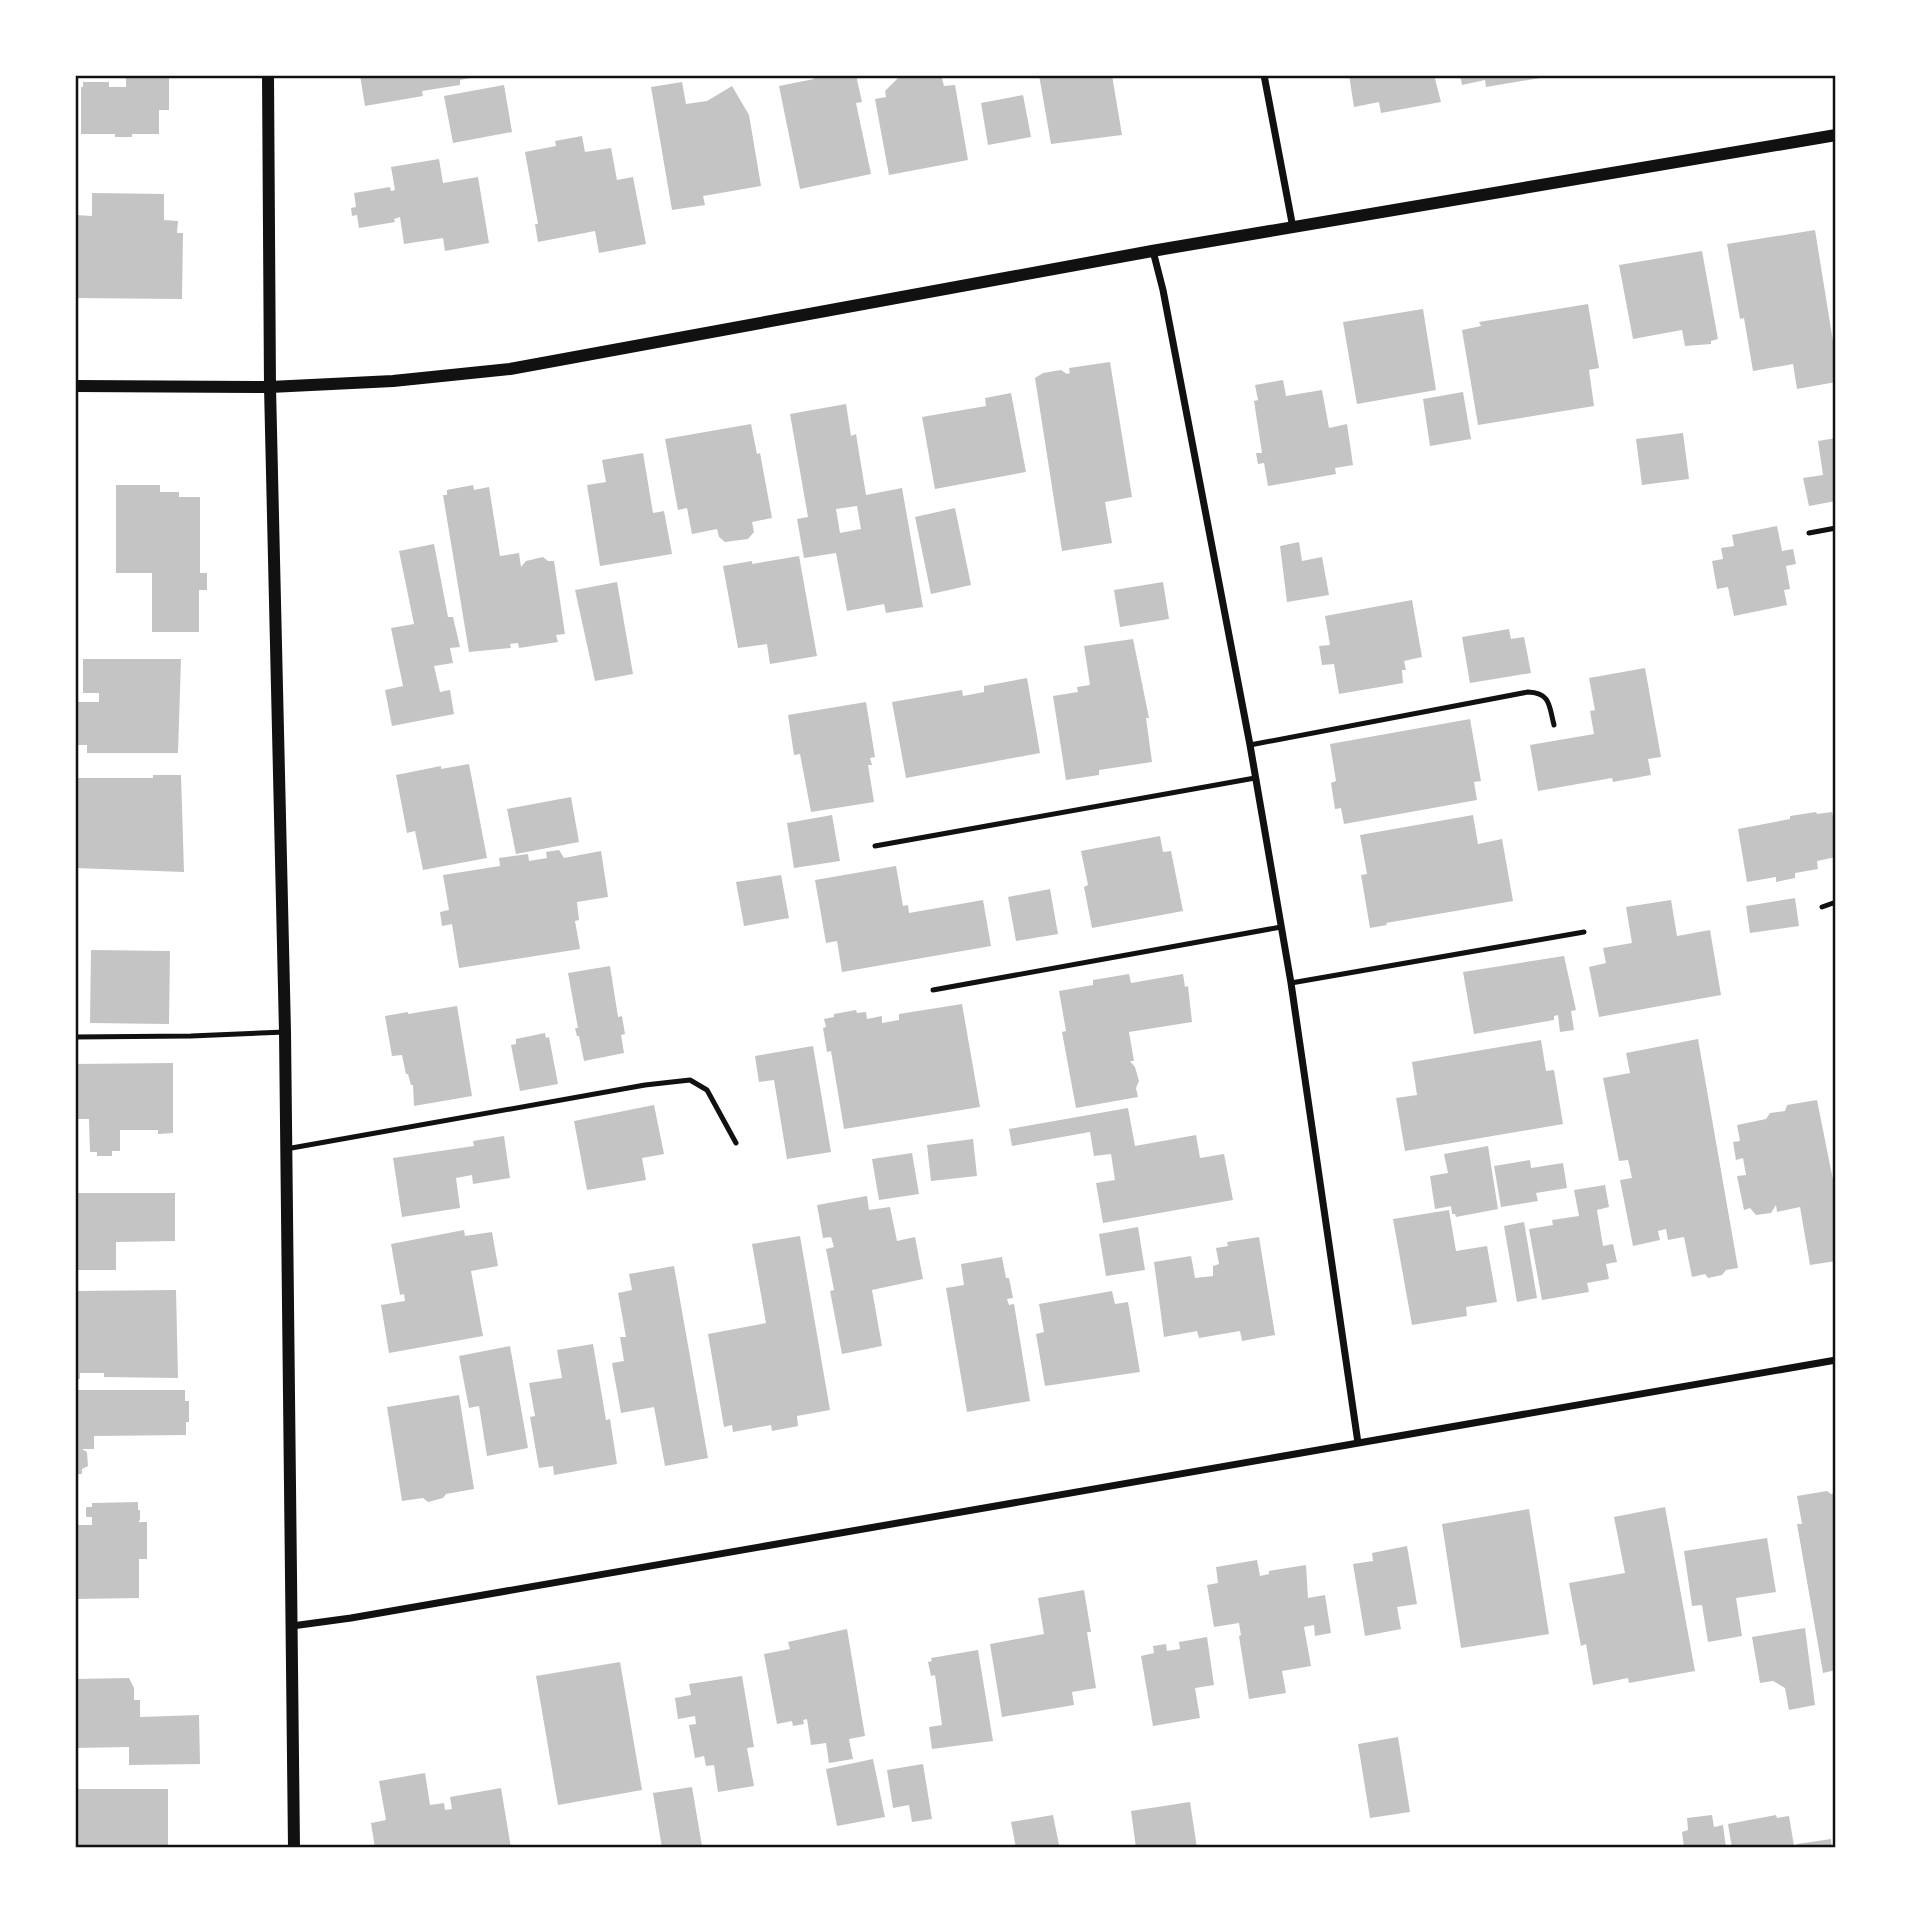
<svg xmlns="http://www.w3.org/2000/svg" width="1911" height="1923" font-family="'Nunito Sans',sans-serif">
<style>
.building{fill:#c4c4c4;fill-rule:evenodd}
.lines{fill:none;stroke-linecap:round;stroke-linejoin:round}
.service{stroke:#111;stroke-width:5}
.minor{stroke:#111;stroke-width:7}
.tertiary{stroke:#111;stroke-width:12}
.neatline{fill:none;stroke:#111;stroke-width:2.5}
</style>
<rect width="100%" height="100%" fill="#fff"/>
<!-- building -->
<path class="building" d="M126 75 169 77V110H159V134H132V137H115V134H81V87H83V82H109V87H126Z
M360 75H470V78L460 80V85L422 91 423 96 365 106Z
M813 75H856L862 102 856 103 871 174 800 189 779 86 814 79Z
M898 75H950L942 78 944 86 955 85 968 160 889 175 875 99 886 97 885 91 899 77Z
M1039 75H1112L1122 135 1051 144Z
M1349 75H1434L1441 102 1381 113 1379 102 1354 107Z
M1460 75H1546V77L1486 87 1485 80 1462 85Z
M682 82 686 104 707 101 732 86 749 115 761 186 703 196 705 205 672 210 651 87Z
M504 85 512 132 453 143 444 96Z
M1023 95 1031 137 988 145 981 103Z
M582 136 585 152 611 148 617 180 633 177 646 244 599 253 595 231 538 242 535 224H538L525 152 556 146 555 141Z
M439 159 443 183 478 177 489 243 445 251 443 238 404 244 400 217 394 219 395 222 359 228 357 215 352 216 351 208 356 207 354 193 390 187 391 191 395 190 391 167Z
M92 193 164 194V220L178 221 177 233H183L182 299 75 298V215L92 216Z
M1815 230 1836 360V382L1797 389 1793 364 1753 371 1744 318 1740 319 1727 244Z
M1702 251 1718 339 1711 341V344L1685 346 1682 330 1633 339 1619 265Z
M1588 304 1599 368 1589 370 1594 406 1478 425 1462 330 1481 326 1479 322Z
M1423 309 1436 390 1357 404 1343 322Z
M1110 362 1132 497 1105 502 1112 543 1062 551 1035 378 1043 373 1061 370 1067 374 1070 373 1069 368Z
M1283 380 1286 396 1322 390 1329 428 1347 424 1353 465 1335 468 1336 474 1268 486 1264 463 1258 464 1256 453H1262L1254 401 1258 400 1255 385Z
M1463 392 1471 439 1430 446 1423 399Z
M1011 393 1026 472 935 489 922 417 986 406 985 398Z
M846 404 851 436 856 434 866 495 902 488 923 607 886 613 884 604 847 611 836 553 804 558 797 519 808 517 790 414ZM857 506 861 529 840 533 836 509Z
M751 424 757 454 760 453 772 518 752 522 754 532 748 539 725 542 719 537 717 529 692 534 687 508 678 510 665 439Z
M1683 433 1689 479 1642 485 1636 439Z
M1836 438V501L1809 506 1803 478 1823 475 1818 441Z
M643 453 653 513 664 511 672 554 600 566 587 485 606 482 602 460Z
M116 485H160V492H179V497H200V573H207V590H199V632H152V573H116Z
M473 485 474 490 489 487 500 556 519 553 521 567 526 561 543 557 548 561H554L565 634 556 635 558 642 519 648 518 643 510 644 511 648 469 652 443 495H447V490Z
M955 508 971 585 931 594 915 517Z
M1777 526 1782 551 1793 549 1796 564 1786 566 1790 589 1784 590 1787 605 1734 616 1728 587 1717 589 1712 561 1723 559 1721 548 1734 546 1732 535Z
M1299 542 1302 561 1322 557 1329 595 1287 602 1280 546Z
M434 544 448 617H453L460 647 450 648 453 663 434 666 440 692 450 690 454 714 392 726 385 690 403 686 391 628 414 624 399 551Z
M799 556 817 656 770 664 767 644 738 648 723 566 752 561V564Z
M617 582 633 674 595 681 575 590Z
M1163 582 1169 619 1120 627 1114 590Z
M1412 600 1422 657 1404 661 1406 670H1402L1403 683 1339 694 1334 664 1322 665 1319 646 1330 645 1325 616Z
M1509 629 1511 639 1524 637 1531 673 1470 683 1462 637Z
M1133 639 1149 718H1146L1152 762 1099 770V775L1066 780 1053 696 1078 692 1077 687 1090 685 1084 646Z
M83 659H181L178 753H87V745H75V702H99V693H83Z
M1645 668 1661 757 1648 759 1651 775 1613 782 1612 778 1538 791 1530 745 1594 734 1590 711 1595 710 1589 678Z
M1027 678 1040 753 906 778 892 702 962 690 963 696 984 692V686Z
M866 702 875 757 870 758 872 765H868L874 802 811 812 800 754 794 755 788 715Z
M1470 719 1481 781 1474 782 1477 800 1344 824 1341 808 1335 809 1331 783 1336 781 1330 744Z
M469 764 487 858 423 870 415 831 407 833 396 775 441 766V769Z
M153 775H181L184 872 75 868V778H153Z
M571 797 579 842 516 854 507 809Z
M1816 812 1817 814 1832 812 1836 830V857L1817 861 1818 869 1795 873V878L1776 882V877L1747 882 1738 829 1790 819V816Z
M832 815 840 861 794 868 787 823Z
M1473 815 1478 844 1502 839 1513 901 1386 923 1387 925 1370 928 1361 875 1367 874 1360 835Z
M1160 836 1163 852 1171 851 1183 911 1092 928 1084 887 1088 885 1081 851Z
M559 850 564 858 601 851 608 897 577 902 579 920 575 921 580 949 459 968 452 924 442 926 440 912 449 910 443 875 500 866 499 858 528 854 529 861 547 858 546 852Z
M896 866 903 906 908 905 909 913 983 900 991 946 842 972 837 941 826 943 815 880Z
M781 875 789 918 744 926 736 882Z
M1050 889 1058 934 1016 941 1008 897Z
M1795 898 1799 926 1750 933 1746 906Z
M1671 900 1677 936 1710 930 1721 995 1599 1017 1589 967 1606 963 1603 948 1632 943 1626 907Z
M91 950 170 951 169 1024 90 1023Z
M1564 956 1576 1010 1571 1011 1574 1030 1560 1032 1558 1015 1554 1016V1020L1474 1034 1463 972Z
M610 966 618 1017 622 1016 625 1034 621 1035 624 1053 584 1061 579 1036H577L575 1028H578L568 973Z
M1129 974 1131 983 1183 974 1185 987 1188 986 1192 1022 1129 1032 1134 1061H1130L1135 1067 1139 1081 1136 1088 1138 1097 1076 1108 1062 1032 1066 1031 1059 991 1093 985V980Z
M962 1004 980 1107 844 1129 831 1051 827 1052 823 1028 826 1027 824 1019 834 1017V1014L856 1010 857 1013 866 1012 867 1019 882 1016V1023L899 1020V1014Z
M457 1006 472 1096 414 1106 413 1085H411L408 1074H406L402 1055 392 1056 385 1016 408 1012V1014Z
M545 1033 546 1038 549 1037 558 1084 520 1091 511 1045 516 1044V1039Z
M1698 1039 1738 1268 1726 1270 1722 1275 1708 1278 1705 1274 1692 1277 1684 1237 1668 1240 1666 1229 1658 1231 1660 1240 1633 1246 1620 1180 1632 1178 1628 1160 1619 1161 1603 1078 1630 1073 1626 1053Z
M1541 1040 1546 1071 1554 1070 1563 1124 1405 1151 1396 1098 1417 1095 1412 1062Z
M813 1046 831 1152 787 1159 774 1080 759 1082 755 1056Z
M173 1063V1133L158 1134V1130H120V1151H112V1156H97V1152H90L89 1119H75V1064Z
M1817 1100 1836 1195V1261L1810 1265 1800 1207 1777 1212 1776 1205 1771 1213 1756 1215 1750 1208 1744 1210 1737 1176 1746 1175 1743 1158 1736 1160 1733 1142 1740 1141 1737 1125 1766 1119 1770 1113 1785 1111 1787 1105Z
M654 1105 664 1154 642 1158 646 1180 587 1190 574 1121Z
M1128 1108 1135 1146 1196 1135 1200 1158 1224 1154 1233 1200 1103 1223 1096 1183 1115 1180 1111 1154 1094 1156 1090 1132 1012 1146 1009 1129Z
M504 1136 510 1178 473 1184 472 1175 456 1178 460 1208 402 1217 393 1158 474 1146 473 1141Z
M973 1139 977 1176 931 1181 927 1145Z
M1488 1146 1498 1209 1456 1217 1455 1214H1452L1451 1206 1435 1209 1430 1176 1448 1173 1444 1154Z
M912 1153 919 1194 879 1200 872 1159Z
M1530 1160 1531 1168 1563 1163 1567 1188 1536 1193 1538 1201 1501 1207 1494 1166Z
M1605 1185 1609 1207 1597 1210 1603 1246 1613 1244 1617 1262 1606 1264 1609 1279 1587 1283 1589 1292 1542 1300 1529 1229 1553 1225 1552 1220 1579 1216 1574 1190Z
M75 1193H175V1241L116 1242V1270H75Z
M867 1196 869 1210 890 1207 897 1241 915 1237 923 1279 872 1290 882 1346 842 1354 830 1291 834 1290 826 1249 834 1247 831 1237 823 1238 817 1205Z
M1449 1210 1456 1251 1487 1246 1497 1302 1466 1307 1467 1316 1412 1325 1393 1219Z
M1524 1222 1537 1298 1517 1302 1504 1226Z
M1138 1227 1145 1270 1106 1276 1099 1234Z
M464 1230 465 1236 492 1232 498 1266 471 1271 483 1336 389 1353 381 1305 405 1301 404 1294 400 1295 391 1244Z
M800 1236 830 1410 797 1416 798 1426 772 1431 771 1425 733 1432 732 1425 724 1427 708 1334 766 1323 752 1244Z
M1259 1237 1275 1335 1242 1341 1240 1331 1199 1338 1197 1331 1164 1337 1154 1262 1191 1256 1195 1278 1213 1276V1266L1219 1264 1216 1248 1228 1246 1227 1242Z
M1002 1257 1006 1278H1009L1013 1298 1007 1299 1009 1305 1014 1304 1030 1401 967 1412 946 1288 964 1285 961 1264Z
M674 1266 708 1458 665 1466 654 1407 621 1413 612 1363 624 1361 620 1337H626L618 1293 632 1290 629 1274Z
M176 1290 178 1378 104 1377V1373H80V1379H75V1291Z
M1112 1291 1115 1304 1128 1302 1140 1372 1045 1386 1036 1334 1044 1332 1039 1304Z
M593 1344 606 1420 610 1419 617 1464 554 1475 553 1466 539 1468 530 1417 535 1416 529 1383 562 1378 557 1350Z
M510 1346 528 1448 487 1456 479 1406 469 1408 459 1356Z
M75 1390H185V1401H189V1422H186V1435L94 1436V1449H82L87 1452 88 1466 82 1469V1474H75Z
M459 1395 474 1489 446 1494 443 1498 428 1502 423 1498 402 1501 387 1407Z
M1827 1491 1831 1494 1836 1493V1670L1823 1673 1797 1524H1802L1797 1496Z
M138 1502V1510H140V1520L138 1522H147V1559H139V1598L75 1599V1525H92V1517H86V1507H92V1503Z
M1665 1507 1695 1671 1629 1683 1628 1678 1593 1685 1586 1644 1581 1646 1569 1583 1625 1573 1614 1517Z
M1529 1509 1549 1634 1461 1648 1442 1524Z
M1767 1538 1776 1592 1736 1598 1742 1636 1708 1642 1702 1605 1692 1606 1684 1551Z
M1407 1546 1417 1604 1397 1607 1401 1629 1365 1636 1353 1564 1373 1561 1372 1553Z
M1257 1560 1260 1576 1269 1574V1571L1306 1565 1308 1598 1325 1595 1331 1633 1315 1636 1314 1625 1304 1627 1311 1666 1282 1671 1286 1693 1249 1699 1239 1636 1241 1635 1239 1623 1214 1627 1207 1585 1218 1583 1216 1567Z
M1084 1590 1091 1632H1087L1096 1688 1072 1692 1074 1705 1002 1717 990 1644 1044 1634 1038 1598Z
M1805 1628 1815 1705 1789 1710 1785 1688 1773 1681 1760 1683 1752 1637Z
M847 1629 865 1736 849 1739 853 1759 829 1763 826 1743 811 1745 807 1719 803 1720 804 1724 793 1726 792 1721 777 1724 764 1654 790 1649 788 1642Z
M1207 1637 1214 1685 1195 1688 1200 1718 1153 1726 1141 1656 1154 1653 1153 1646 1166 1644 1167 1651 1180 1649 1179 1642Z
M978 1650 993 1741 932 1749 929 1727 942 1725 935 1675 931 1676 928 1662 932 1661 931 1658Z
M620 1662 642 1790 558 1805 536 1676Z
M742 1676 754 1747 747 1748 754 1786 718 1792 714 1765 706 1766 704 1756 695 1758 689 1725 696 1724 695 1716 678 1719 675 1698 691 1695 689 1684Z
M129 1678 134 1688V1700H140V1717L199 1715 200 1764 129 1765V1747L75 1748V1679Z
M1398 1737 1410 1812 1370 1818 1358 1744Z
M873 1759 885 1817 837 1826 826 1769Z
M923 1764 932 1819 912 1822 909 1805 893 1808 887 1770Z
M425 1773 430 1805 444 1803 445 1810 452 1809 450 1797 501 1788 511 1848H375L371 1823 386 1820 379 1781Z
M692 1787 702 1846 662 1848 653 1793Z
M75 1789H168V1845H164V1848H136V1845H75Z
M1190 1802 1197 1848H1136L1131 1811Z
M1053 1815 1059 1845 1045 1848H1016L1011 1822Z
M1712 1815 1714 1827 1723 1825 1726 1848H1684L1682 1832 1688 1830 1687 1818Z
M1776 1815 1777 1818 1789 1816 1794 1846 1732 1848 1728 1824Z
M1831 1839 1832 1848H1795L1797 1844Z"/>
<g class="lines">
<!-- service -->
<path class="service" d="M1809 533 1836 528
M1250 745 1528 692C1551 693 1549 706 1554 725
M875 846 1255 778
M1822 907 1836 902
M1291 983 1584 932
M933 990 1281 927
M75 1037 191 1036 285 1032
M286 1149 645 1085 690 1080 707 1090 736 1143"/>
<!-- minor -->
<path class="minor" d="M1264 75 1293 228
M1153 251 1163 290 1250 745 1291 983 1358 1443
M292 1626 351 1618 1836 1360"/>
<!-- tertiary -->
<path class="tertiary" d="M268 75 270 387 285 1032 294 1848
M75 386 270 387 393 381 510 369 1152 251 1836 135"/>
</g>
<!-- border -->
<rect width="1911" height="1923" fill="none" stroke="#ffffff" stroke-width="154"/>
<rect x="77" y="77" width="1757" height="1769" class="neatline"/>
</svg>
